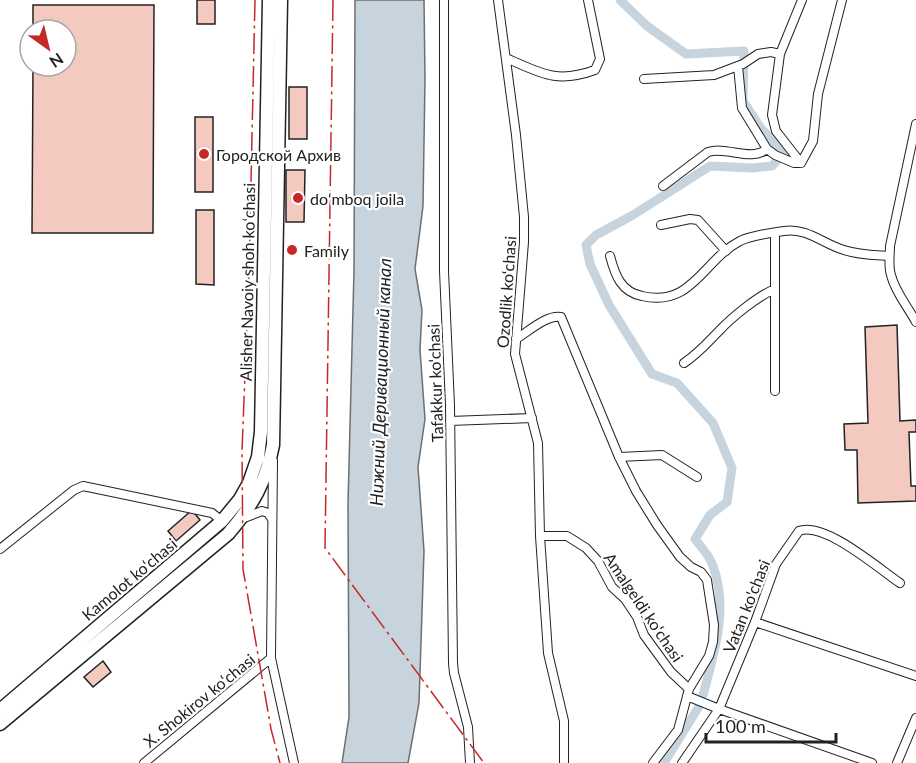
<svg xmlns="http://www.w3.org/2000/svg" width="916" height="763" font-family="Lato,sans-serif">
<style>
.water{fill:#c7d3dd;stroke:#6f6f6f;stroke-width:1.5}
.lines{fill:none;stroke-linecap:round;stroke-linejoin:round}
.canal{stroke:#c7d3dd;stroke-width:9}
.building{fill:#f3c9c0;stroke:#222;stroke-width:1.5}
.minor-casing{stroke:#222;stroke-width:10}
.primary-casing{stroke:#222;stroke-width:15}
.minor{stroke:#fff;stroke-width:8}
.primary{stroke:#fff;stroke-width:12}
.power{stroke:#c62828;stroke-width:1.5;stroke-dasharray:21 4.5 3 4.5;stroke-linecap:butt}
.poi-dot{fill:#c62828;stroke:#fff;stroke-width:2}
.labels{text-anchor:middle;dominant-baseline:central;stroke-width:4.5;stroke-linejoin:round;paint-order:stroke}
.poi-label{font-size:16px;fill:#222;stroke:#fff;text-anchor:start}
.street-label{font-size:16px;fill:#222;stroke:#fff}
.water-label{font-size:18px;font-style:italic;fill:#222;stroke:#fff}
</style>
<rect width="100%" height="100%" fill="#fff"/>
<!-- water -->
<path class="water" d="M355 0H424L425 79 423 206 415 269 422 310 420 350 425 419 418 467 424 551 419 703 408 763H342L349 717 348 504 354 270Z"/>
<g class="lines">
<!-- canal -->
<path class="canal" d="M620 0 647 26 686 54 744 51 743 101 760 127 784 153 772 166 753 168 710 166 633 215 596 235 586 245 590 264 609 305 652 374 677 383 713 423 732 468 727 502 710 515 695 539C701 547 710 556 713 566 729 608 714 654 703 695
M664 763 698 708"/>
</g>
<!-- building -->
<path class="building" d="M197 0H215V24H197Z
M33 5H154L153 233H32L33 66H66V30H33Z
M289 87H307V139H289Z
M195 117H213V192H195Z
M286 170H305L304 222H286Z
M196 210H214V285L196 284Z
M897 325 900 421 916 420V432H909L911 486H916V501L858 503 857 450H845L844 424 868 423 865 327Z
M192 510 200 520 176 541 168 531Z
M103 661 111 672 93 687 84 677Z"/>
<g class="lines">
<!-- minor casing -->
<g class="minor-casing">
<path id="minor" d="M444 0V271L450 405 453 663 454 673 468 727 470 763
M498 0 516 135 524 217V242L515 354 538 443 540 536 548 653 564 721V763
M506 58C541 73 556 84 595 70L600 59 588 0
M738 66 742 108 767 149 775 155 794 163H801
M644 79 714 75 743 64 758 54 771 52 780 54
M916 124 890 246C890 256 888 266 891 275 895 292 908 307 916 322
M801 163 776 131 772 115 780 54 802 0
M801 163 813 141 818 94 842 0
M663 186 708 152C727 146 751 162 767 149
M661 225 690 219 698 220 726 251
M610 256C615 275 621 292 642 296 692 308 703 260 740 241 753 235 770 233 784 231 806 227 825 245 844 250 859 255 874 255 889 256
M775 289V391
M516 339C528 332 547 314 561 317L619 457 636 491 657 525 680 557 691 567 701 572 707 580 714 625 713 642 709 656 689 689 678 730 653 763
M684 363C699 353 706 344 719 331 732 317 758 296 775 289V233
M450 421 532 418
M619 457 662 455 697 477
M273 461 271 658 294 763
M244 518 262 511 268 513 272 519
M540 536H567L586 548 598 561 612 587 625 599 637 617 644 635 671 672 689 689
M0 549 74 490 83 486 212 513 222 521
M755 622 916 676
M687 696 719 709 872 763
M144 763 271 658
M682 763 719 709 755 622 776 564 799 531C824 521 878 568 900 583
M897 763 916 718"/>
</g>
<!-- primary casing -->
<g class="primary-casing">
<path id="primary" d="M0 710 222 521 240 499 249 483 258 457 261 432 269 0
M0 724 228 534C253 505 266 482 273 445L281 0"/>
</g>
<!-- minor -->
<use href="#minor" class="minor"/>
<!-- primary -->
<use href="#primary" class="primary"/>
<!-- power -->
<path class="power" d="M255 0 249 272 242 451 243 569 271 729 280 763
M333 0 325 548 484 763"/>
</g>
<!-- markers -->
<g class="poi-dot">
<circle cx="204" cy="154" r="6"/>
<circle cx="298" cy="198" r="6"/>
<circle cx="292" cy="250" r="6"/>
</g>
<g class="labels">
<!-- poi labels -->
<g class="poi-label">
<text x="216" y="154">Городской Архив</text>
<text x="310" y="198">doʻmboq joila</text>
<text x="304" y="250">Family</text>
</g>
<!-- street labels -->
<g class="street-label">
<text transform="translate(247 282) rotate(-89)">Alisher Navoiy shoh koʻchasi</text>
<text transform="translate(506 292) rotate(-86)">Ozodlik ko‘chasi</text>
<text transform="translate(435 383) rotate(-92)">Tafakkur ko‘chasi</text>
<text transform="translate(129 579) rotate(-40)">Kamolot ko‘chasi</text>
<text transform="translate(746 606) rotate(-68)">Vatan ko'chasi</text>
<text transform="translate(644 607) rotate(56)">Amalgeldi ko‘chasi</text>
<text transform="translate(199 700) rotate(-39)">X. Shokirov ko‘chasi</text>
</g>
<!-- water labels -->
<g class="water-label">
<text transform="translate(380 382) rotate(-88)">Нижний Деривационный канал</text>
</g>
</g>
<!-- north arrow -->
<g transform="translate(48 48) rotate(146)"><circle r="28" fill="#ffffff" stroke="#a7a7a7" stroke-width="1.5"/>
<path d="M0-4.5L10 22L0 15L-10 22Z" fill="#c62828"/>
<text y="-9" font-size="16" font-weight="bold" text-anchor="middle" fill="#222222">N</text>
</g>
<!-- scale -->
<path d="M706 733v9h130v-9" fill="none" stroke="#222222" stroke-width="3"/>
<text x="715" y="733" font-size="18" fill="#222222" stroke="#ffffff" stroke-width="4.5" paint-order="stroke">100 m</text>
</svg>
